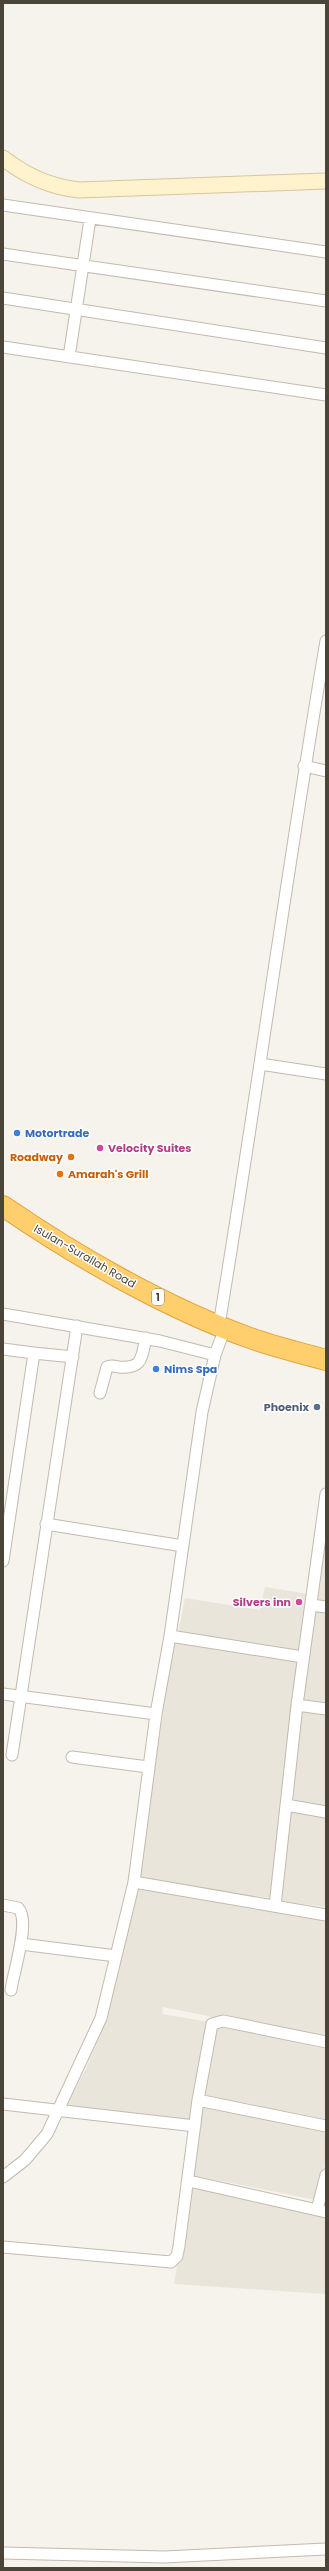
<svg xmlns="http://www.w3.org/2000/svg" width="329" height="2571" font-family="Poppins,sans-serif">
<style>
.residential{fill:#eae5da}
.lines{fill:none;stroke-linecap:round;stroke-linejoin:round}
.street-casing{stroke:#c2bbae;stroke-width:13}
.secondary-casing{stroke:#d6c79b;stroke-width:17}
.highway-casing{stroke:#e0a43c;stroke-width:22}
.street{stroke:#fff;stroke-width:11}
.secondary{stroke:#fff3cd;stroke-width:15}
.highway{stroke:#ffcf6e;stroke-width:20}
.shop-dot{fill:#3f7fe0;stroke:#fff;stroke-width:1.5}
.hotel-dot{fill:#d1479c;stroke:#fff;stroke-width:1.5}
.food-dot{fill:#e8710a;stroke:#fff;stroke-width:1.5}
.service-dot{fill:#5c6f8a;stroke:#fff;stroke-width:1.5}
.labels{text-anchor:middle;dominant-baseline:central;stroke-width:3;stroke-linejoin:round;paint-order:stroke}
.shield{fill:#fff;stroke:#817c74;stroke-width:1}
.shield-label{font-size:10px;font-weight:bold;fill:#4b4439}
.shop-label{font-size:11px;font-weight:bold;fill:#366cbe;stroke:#fff;text-anchor:start}
.hotel-label{font-size:11px;font-weight:bold;fill:#b23c85;stroke:#fff;text-anchor:start}
.food-label{font-size:11px;font-weight:bold;fill:#c56008;stroke:#fff;text-anchor:end}
.street-label{font-size:11px;fill:#4b4439;stroke:#fff}
.service-label{font-size:11px;font-weight:bold;fill:#4e5e75;stroke:#fff;text-anchor:end}
</style>
<rect width="100%" height="100%" fill="#f6f3ec"/>
<!-- residential -->
<path class="residential" d="M326 1529V1605L315 1603Z
M265 1587 308 1594 299 1652 178 1633 185 1598 260 1610Z
M315 1611 326 1612V1705L301 1701Z
M173 1642 299 1660 271 1898 139 1879Z
M302 1712 326 1715V1809L290 1803Z
M289 1809 326 1816V1907L280 1901Z
M136 1887 326 1915V2040L163 2007 162 2014 210 2022 194 2120 65 2108 86 2069 106 2019Z
M213 2021 326 2044V2122L248 2103 203 2097Z
M202 2102 326 2130V2161L316 2200 191 2175Z
M191 2182 326 2213V2294L174 2284Z"/>
<g class="lines">
<!-- street casing -->
<g class="street-casing">
<path id="street" d="M3 205 326 252
M3 254 326 301
M3 298 326 348
M3 347 326 395
M69 357 90 219
M304 766 326 771
M260 1064 326 1074
M3 1314 160 1341 215 1355
M219 1325C257 1097 287 868 326 641
M3 1349 34 1353 3 1561
M34 1353 73 1357
M100 1393 107 1367C111 1365 114 1366 119 1367 143 1369 141 1358 146 1338
M46 1524 183 1546
M311 1605 326 1607
M170 1636 303 1657
M3 1694 156 1714
M297 1705 326 1709
M12 1755 77 1326
M72 1757 148 1767
M286 1805 326 1812
M134 1882 326 1915
M3 1905 18 1908C31 1920 13 1973 11 1990
M275 1906 297 1705 326 1494
M21 1944 116 1956
M198 2100 326 2126
M3 2104 195 2126
M3 2177 25 2160 47 2134 101 2018 134 1882 156 1714 170 1636 202 1412 215 1355 225 1328
M189 2181 326 2212
M317 2210 326 2175
M3 2247 171 2262 177 2256 179 2246 198 2100 212 2024 223 2021 326 2042
M3 2553 164 2557 326 2549"/>
</g>
<!-- secondary casing -->
<g class="secondary-casing">
<path id="secondary" d="M3 158C26 176 50 187 79 190L326 181"/>
</g>
<!-- highway casing -->
<g class="highway-casing">
<path id="highway" d="M3 1206C76 1256 166 1308 250 1338 275 1347 301 1353 326 1360"/>
</g>
<!-- street -->
<use href="#street" class="street"/>
<!-- secondary -->
<use href="#secondary" class="secondary"/>
<!-- highway -->
<use href="#highway" class="highway"/>
</g>
<!-- markers -->
<g class="shop-dot">
<circle cx="17" cy="1133" r="4"/>
<circle cx="156" cy="1369" r="4"/>
</g>
<g class="hotel-dot">
<circle cx="100" cy="1148" r="4"/>
<circle cx="299" cy="1602" r="4"/>
</g>
<g class="food-dot">
<circle cx="71" cy="1157" r="4"/>
<circle cx="60" cy="1174" r="4"/>
</g>
<circle class="service-dot" cx="317" cy="1407" r="4"/>
<g class="labels">
<!-- shield labels -->
<rect class="shield" x="152" y="1289" width="12" height="16" rx="3"/>
<g class="shield-label">
<text x="158" y="1297">1</text>
</g>
<!-- shop labels -->
<g class="shop-label">
<text x="25" y="1133">Motortrade</text>
<text x="164" y="1369">Nims Spa</text>
</g>
<!-- hotel labels -->
<g class="hotel-label">
<text x="108" y="1148">Velocity Suites</text>
<text x="291" y="1602" text-anchor="end">Silvers inn</text>
</g>
<!-- food labels -->
<g class="food-label">
<text x="63" y="1157">Roadway</text>
<text x="68" y="1174" text-anchor="start">Amarah's Grill</text>
</g>
<!-- street labels -->
<g class="street-label">
<text transform="translate(85 1256) rotate(30)">Isulan-Surallah Road</text>
</g>
<!-- service labels -->
<g class="service-label">
<text x="309" y="1407">Phoenix</text>
</g>
</g>
<!-- border -->
<rect width="329" height="2571" fill="none" stroke="#4b4439" stroke-width="8"/>
</svg>
